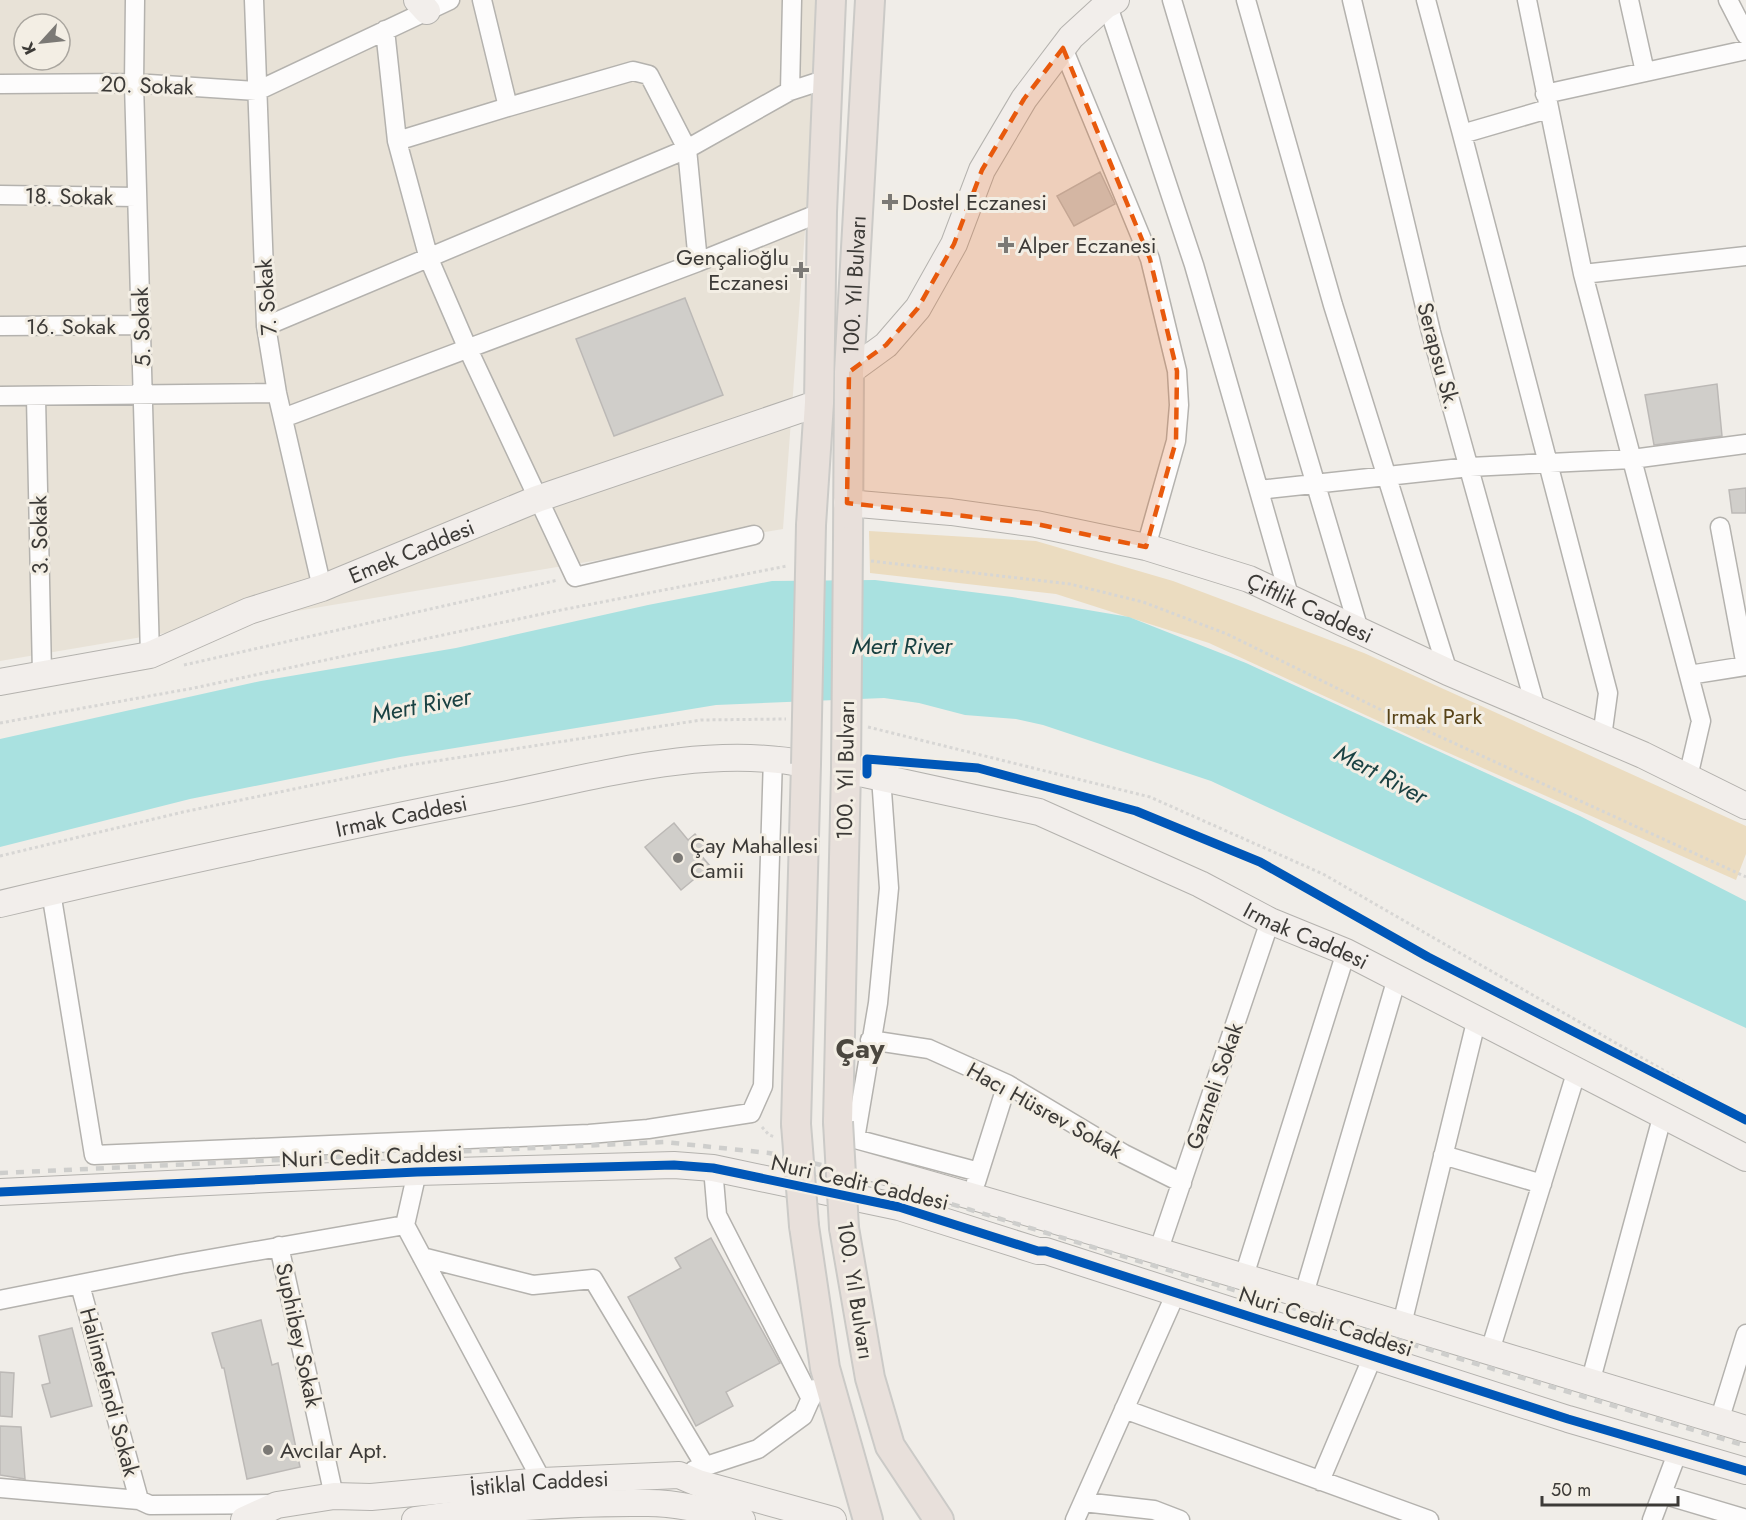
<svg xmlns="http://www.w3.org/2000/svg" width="1746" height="1520" font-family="Jost,sans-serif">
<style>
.built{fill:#e8e2d7;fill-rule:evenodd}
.green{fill:#ebdcc0}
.water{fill:#a9e1e0}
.building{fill:#d0ceca;stroke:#bcb9b6;stroke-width:1.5}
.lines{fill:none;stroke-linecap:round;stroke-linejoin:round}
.street-casing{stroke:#b4b2ae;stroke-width:21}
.secondary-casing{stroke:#b4b2ae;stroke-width:28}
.primary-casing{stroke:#cbcac7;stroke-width:32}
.path{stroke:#d7d6d4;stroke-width:3;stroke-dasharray:3 3;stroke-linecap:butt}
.street{stroke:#fdfcfc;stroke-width:18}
.secondary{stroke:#f2eeeb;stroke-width:26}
.primary{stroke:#e8e0db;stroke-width:28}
.rail{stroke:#cececc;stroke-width:4.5;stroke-dasharray:8 8;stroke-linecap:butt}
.primary-bridge-casing{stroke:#cbcac7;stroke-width:32;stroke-linecap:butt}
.primary-bridge{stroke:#e8e0db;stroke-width:28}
.cycleway-casing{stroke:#f3eee4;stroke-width:13}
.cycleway{stroke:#0057b8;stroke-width:9}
.marked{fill:#e8590c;fill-opacity:0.2;stroke:#e8590c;stroke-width:4.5;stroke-dasharray:12 8;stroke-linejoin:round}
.poi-dot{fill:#7b7975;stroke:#f3eee4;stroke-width:2}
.labels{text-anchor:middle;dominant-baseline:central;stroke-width:6;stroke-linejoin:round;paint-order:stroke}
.street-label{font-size:22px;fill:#3c3a37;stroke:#f3eee4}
.poi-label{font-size:22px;fill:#3c3a37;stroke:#f3eee4;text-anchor:start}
.park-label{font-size:22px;fill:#574318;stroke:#f3eee4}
.water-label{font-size:24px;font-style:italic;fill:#1a4142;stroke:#f3eee4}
.district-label{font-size:28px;font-weight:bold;fill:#4b473f;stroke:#f3eee4}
</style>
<rect width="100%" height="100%" fill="#f0ede8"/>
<!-- built -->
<path class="built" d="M0 0H822L783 529 0 661ZM24 24H60V60H24Z"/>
<!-- green -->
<path class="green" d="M869 531 1036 541 1173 581 1364 653 1746 826V854L1736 880 1426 743 1209 643 1056 594 870 573Z"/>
<!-- water -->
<path class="water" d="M875 580 1012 597 1129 617 1246 663 1580 816 1746 901V1028L1211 781 1043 725 1016 719 965 715 919 703 884 698 716 705 400 757 190 799 0 847V739L261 681 456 648 648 605 772 581Z"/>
<!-- building -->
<path class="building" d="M1100 172 1115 204 1074 226 1057 196Z
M685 298 723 395 614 436 576 339Z
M1717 384 1722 436 1654 445 1645 395Z
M1746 488V513H1732L1729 490Z
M674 823 688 840 695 834 706 847 699 853 710 866 681 890 645 847Z
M711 1238 780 1363 726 1392 733 1406 696 1426 628 1297 681 1268 675 1258Z
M261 1320 272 1365 278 1363 300 1467 247 1479 224 1368H222L212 1333Z
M72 1328 92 1406 51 1417 42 1385 50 1383 39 1336Z
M0 1372 14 1373 12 1417 0 1416Z
M0 1426 21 1427 25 1479 0 1475Z"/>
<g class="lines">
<!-- street casing -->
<g class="street-casing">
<path id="street" d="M135 0 134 83 150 655
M254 0 266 326 277 393 322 588
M482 0 508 107 633 71 649 75 687 149 698 262
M1106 0 1194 265 1290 599
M1172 0 1359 630
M1246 0 1333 305 1448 672
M1352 0 1431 332 1536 709
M1426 0 1462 134 1548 109
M1527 0 1583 274 1701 721 1688 777
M1629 0 1645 72
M1728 0 1746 35
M385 30 397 141 429 259 467 347 575 577 754 535
M1063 48 1150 259 1177 371 1179 405 1176 441 1146 547
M0 84 134 83 257 91 450 0
M790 91 792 0
M1545 94 1746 50
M1462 134 1608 693 1602 737
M397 141 508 107
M0 195 137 197
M1583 274 1746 256
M0 326 141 325
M266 326 687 149 790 91 830 78
M0 396 277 393
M36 398 42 673
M283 418 698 262 822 212
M1259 490 1470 467 1632 459 1746 444
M1720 527 1746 666
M1689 675 1746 666
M881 777 889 888 878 1003 855 1139 979 1172
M51 892 94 1155 589 1134 648 1129 751 1113 763 1086 773 757
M870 1040 929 1049 1007 1084 1124 1154 1182 1183
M1443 1155 1542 1184
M713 1168 717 1215 811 1399
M417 1172 405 1225 542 1481
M976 1182 1007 1084
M279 1246 334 1496
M1158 1252 1270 921
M422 1257 533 1285 593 1279 705 1466
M1244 1276 1346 952
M80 1285 139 1500
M1304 1294 1397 978
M0 1300 181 1264 405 1225
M1402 1324 1477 1018
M1489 1354 1577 1070
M1590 1383 1663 1114
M1124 1409 1429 1520
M1719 1421 1746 1334
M694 1470 758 1449 803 1416 815 1389
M1320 1481 1373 1356
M0 1488 139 1500 150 1505 272 1504
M1662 1494 1746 1519
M1083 1502 1154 1510 1180 1520
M1075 1520 1176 1293
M1652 1520 1678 1451"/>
</g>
<!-- secondary casing -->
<g class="secondary-casing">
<g id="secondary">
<path d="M417 0 427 11"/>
<path d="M849 372 886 345 918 308 954 244 982 170 1024 99 1071 37 1106 5 1116 0"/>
<path id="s1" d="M847 503 951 512 1036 524 1146 547 1249 579 1448 672 1643 755 1746 806"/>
<path id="s2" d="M0 682 150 655 249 611 322 588 537 499 819 403"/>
<path id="s3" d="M846 770 1039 812 1200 884 1270 921 1346 952 1746 1158"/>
<path id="s4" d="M0 904C163 865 328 830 493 797 595 777 702 744 806 764"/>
<path d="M851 1162C1151 1246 1448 1340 1746 1429"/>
<path d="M0 1192 417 1172 674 1165 713 1168 899 1207 1038 1251H1046L1568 1419 1746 1471"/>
<path id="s5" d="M244 1520 277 1505 334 1496 371 1497 542 1481 679 1475 698 1483 833 1520"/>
<path d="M415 1520C491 1508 571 1502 648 1503 680 1503 712 1512 742 1520"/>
</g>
</g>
<!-- primary casing -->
<g class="primary-casing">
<g id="primary">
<path d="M811 525 819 403 822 212 831 0"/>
<path id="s6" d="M848 541 849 372 870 0"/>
<path d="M838 1122 846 770"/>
<path d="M796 1124 806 764"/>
<path d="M804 1226 825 1368 868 1520"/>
<path d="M844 1228 870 1378 890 1446 939 1520"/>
</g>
</g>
<!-- path -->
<path class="path" d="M871 561 1070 584 1143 602 1227 634 1375 707 1746 877
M184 665 558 580
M0 723 194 688 556 611 787 566
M868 727 1150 797 1323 874 1746 1118
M0 856 183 812 410 765 701 720 786 719
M762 1127 769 1135 775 1137"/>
<!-- street -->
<use href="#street" class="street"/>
<!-- secondary -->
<use href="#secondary" class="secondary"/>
<!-- primary -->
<use href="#primary" class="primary"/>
<!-- rail -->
<path class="rail" d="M0 1173 664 1142 769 1153 830 1167 1746 1446"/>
<!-- primary-bridge casing -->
<g class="primary-bridge-casing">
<path id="primary-bridge" d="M806 764 811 525
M846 770 848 541
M838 1122 844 1228
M796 1124 804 1226"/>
</g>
<!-- primary-bridge -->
<use href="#primary-bridge" class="primary-bridge"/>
<!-- cycleway casing -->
<g class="cycleway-casing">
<path id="cycleway" d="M867 774V759L978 768 1136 811 1260 862 1428 957 1746 1120
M0 1192 417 1172 674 1165 713 1168 899 1207 1038 1251H1046L1568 1419 1746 1471"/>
</g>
<!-- cycleway -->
<use href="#cycleway" class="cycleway"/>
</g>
<!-- marked area -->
<path class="marked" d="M1063 48 1150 259 1177 371 1176 441 1146 547 1036 524 847 503 849 372 886 345 918 308 954 244 982 170 1024 99Z"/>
<!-- markers -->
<g class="poi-dot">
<path d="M887 193h6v6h6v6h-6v6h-6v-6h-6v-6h6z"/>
<path d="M1003 236h6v6h6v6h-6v6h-6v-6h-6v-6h6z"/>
<path d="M798 261h6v6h6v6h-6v6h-6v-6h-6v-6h6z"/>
<circle cx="678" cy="858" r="6"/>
<circle cx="268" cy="1450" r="6"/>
</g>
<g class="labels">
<!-- street labels -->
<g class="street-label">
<text transform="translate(147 85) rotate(2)">20. Sokak</text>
<text transform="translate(69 196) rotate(1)">18. Sokak</text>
<text stroke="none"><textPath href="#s6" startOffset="256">100. Yıl Bulvarı</textPath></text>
<text transform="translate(266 297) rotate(-94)">7. Sokak</text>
<text x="71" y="326">16. Sokak</text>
<text transform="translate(141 327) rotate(-92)">5. Sokak</text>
<text transform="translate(1439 356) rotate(75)">Serapsu Sk.</text>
<text transform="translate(39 535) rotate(-91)">3. Sokak</text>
<text stroke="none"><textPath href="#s2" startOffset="434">Emek Caddesi</textPath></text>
<text stroke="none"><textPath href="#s1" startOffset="478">Çiftlik Caddesi</textPath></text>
<text transform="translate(845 770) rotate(-89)">100. Yıl Bulvarı</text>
<text stroke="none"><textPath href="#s4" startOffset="411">Irmak Caddesi</textPath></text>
<text stroke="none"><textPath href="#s3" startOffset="492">Irmak Caddesi</textPath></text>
<text transform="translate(1214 1086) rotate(-71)">Gazneli Sokak</text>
<text transform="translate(1045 1110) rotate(29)">Hacı Hüsrev Sokak</text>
<text transform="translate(372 1156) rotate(-2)">Nuri Cedit Caddesi</text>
<text transform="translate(860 1182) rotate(13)">Nuri Cedit Caddesi</text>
<text transform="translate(856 1290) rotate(81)">100. Yıl Bulvarı</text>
<text transform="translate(1326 1321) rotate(18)">Nuri Cedit Caddesi</text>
<text transform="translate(299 1335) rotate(78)">Suphibey Sokak</text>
<text transform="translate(110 1392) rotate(75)">Halimefendi Sokak</text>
<text stroke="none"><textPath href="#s5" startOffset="300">İstiklal Caddesi</textPath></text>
</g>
<!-- poi labels -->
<g class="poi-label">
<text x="902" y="202">Dostel Eczanesi</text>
<text x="1018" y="245">Alper Eczanesi</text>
<text x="789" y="257" text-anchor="end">Gençalioğlu<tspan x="789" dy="25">Eczanesi</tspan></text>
<text x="690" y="845">Çay Mahallesi<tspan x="690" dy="25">Camii</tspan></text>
<text x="280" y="1450">Avcılar Apt.</text>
</g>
<!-- park labels -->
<g class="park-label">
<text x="1434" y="716">Irmak Park</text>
</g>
<!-- water labels -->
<g class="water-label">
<text x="902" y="645">Mert River</text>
<text transform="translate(421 705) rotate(-11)">Mert River</text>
<text transform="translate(1381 774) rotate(28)">Mert River</text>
</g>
<!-- district labels -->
<g class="district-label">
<text x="860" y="1048">Çay</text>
</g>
</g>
<!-- north arrow -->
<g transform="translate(42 42) rotate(243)"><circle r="28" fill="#f3eee4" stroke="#aaa69f" stroke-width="1.5"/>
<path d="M0-4.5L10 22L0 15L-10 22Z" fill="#7b7975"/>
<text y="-9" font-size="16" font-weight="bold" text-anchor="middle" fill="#3c3a37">K</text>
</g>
<!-- scale -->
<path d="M1542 1496v9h136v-9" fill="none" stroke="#3c3a37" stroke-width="3"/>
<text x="1551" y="1496" font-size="18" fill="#3c3a37" stroke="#f3eee4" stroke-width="4.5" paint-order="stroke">50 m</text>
</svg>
